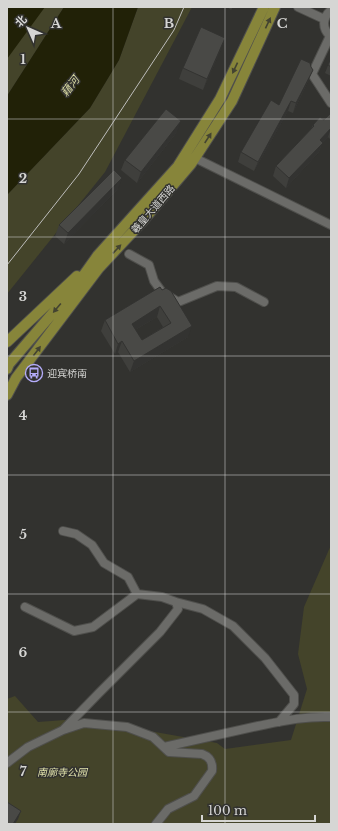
<svg xmlns="http://www.w3.org/2000/svg" width="338" height="831" font-family="'Libre Baskerville','Noto Sans SC',serif">
<style>
.green{fill:#44442a}
.water{fill:#212107}
.lines{fill:none;stroke-linecap:round;stroke-linejoin:round}
.minor-casing{stroke:#4f4f4c;stroke-width:10}
.major-casing{stroke:#4f4f4c;stroke-width:12}
.minor{stroke:#6b6b68;stroke-width:8}
.major{stroke:#87853a;stroke-width:10}
.tram{stroke:#bdbdbb;stroke-width:1}
.wall{fill:#3f3f3c;fill-rule:evenodd}
.shaded-wall{fill:#333331}
.building{fill:#494946;stroke:#333331;fill-rule:evenodd}
.oneway{fill:#434331}
.grid{fill:none;stroke:#d6d6d4;stroke-width:1;stroke-opacity:0.55}
.labels{text-anchor:middle;dominant-baseline:central;stroke-width:3;stroke-linejoin:round;paint-order:stroke}
.street-label{font-size:10px;fill:#d6d6d4;stroke:#32322f}
.poi-label{font-size:10px;fill:#d6d6d4;stroke:#32322f;text-anchor:start}
.park-label{font-size:10px;font-style:italic;fill:#e1e2ab;stroke:#32322f}
.water-label{font-size:11px;font-style:italic;fill:#d9daa3;stroke:#32322f}
.grid-label{font-size:13px;text-anchor:middle;font-weight:bold;fill:#d6d6d4;stroke:#32322f;stroke-width:3;stroke-linejoin:round;paint-order:stroke}
</style>
<rect width="100%" height="100%" fill="#32322f"/>
<!-- green -->
<path class="green" d="M7 7H64L7 96Z
M138 7H192L105 172 7 294V195L90 108 119 60Z
M331 545V824H7V699L15 696 38 722 78 719 84 720 88 719 93 721 217 743 225 749 291 740 307 689 298 654 304 607Z"/>
<!-- water -->
<path class="water" d="M7 7H45L7 59Z
M64 7H138L119 60 90 108 7 195V96Z"/>
<g class="lines">
<!-- minor casing -->
<g class="minor-casing">
<path id="minor" d="M298 7 324 19
M331 10C322 18 322 28 330 36L312 74 331 103
M195 158 331 225
M129 254 149 265 154 281 162 292 178 302 217 286 236 287 264 302
M63 531 76 534 92 545 104 563 128 577 137 594
M176 602 203 609 233 626 265 658 294 695V704L279 722
M25 607 74 631 93 627 137 594 162 597 176 602 178 609 160 632 99 693 63 730
M164 747C196 740 227 733 258 726 283 721 305 716 331 717
M7 763 28 747 63 730 84 723 127 727 153 737 169 752 202 754C210 757 213 762 212 771L194 796 168 809 156 824"/>
</g>
<!-- major casing -->
<g class="major-casing">
<path id="major" d="M7 342 77 276
M7 369 9 364 76 286 98 255 178 166 220 99 264 7
M7 395 16 378 99 268 141 223 191 164 232 101 275 7"/>
</g>
<!-- minor -->
<use href="#minor" class="minor"/>
<!-- major -->
<use href="#major" class="major"/>
<!-- tram -->
<path class="tram" d="M7 265 79 174 174 30 184 7"/>
</g>
<!-- wall -->
<path class="wall" d="M227 7H233L231 10Z
M221 49 203 90 179 79 183 68Z
M331 58V76L325 73Z
M309 79 293 113 288 111 254 171 238 162 241 152 279 105Z
M331 113V140L328 137 322 143 319 152 286 188 273 176 276 166 311 129 313 125 324 120Z
M177 132 137 183 121 170 125 160Z
M118 189 64 244 55 236 59 225Z
M160 287 188 337 130 372 118 352 115 354 101 331 105 320ZM157 317 163 327 142 340 135 330Z"/>
<!-- shaded-wall -->
<path class="shaded-wall" d="M225 38 221 49 203 90 207 79Z
M313 70 309 79 293 113 296 103Z
M291 101 288 111 254 171 258 162Z
M181 121 177 132 137 183 141 172Z
M331 128 328 137 322 143 319 152 286 188 289 178 320 140Z
M122 178 118 189 64 244 68 233Z
M160 306 157 317 128 334 132 324Z
M192 326 188 337 130 372 134 361Z
M122 341 118 352 115 354 118 344Z
M21 811 18 819 15 824H13Z"/>
<!-- building -->
<path class="building" d="M201 27 225 38 207 79 183 68Z
M331 58V67L328 65Z
M301 59 310 63 311 67 313 70 296 103 291 101 258 162 241 152 271 100 279 105Z
M166 109 181 121 141 172 125 160Z
M331 113V128L320 140 323 143 289 178 276 166 314 126 313 125 320 117 324 120Z
M114 170 122 178 68 233 59 225Z
M160 287 162 290 166 288 171 291 192 326 134 361 122 341 118 344 105 320ZM160 306 171 323 142 340 132 324Z
M7 802 21 811 13 824H7Z"/>
<!-- one-way arrows -->
<defs><path id="oneway-solid" d="M-6-.8H1V-3.2L6.5 0L1 3.2V.8H-6Z"/></defs>
<g class="oneway">
<use href="#oneway-solid" transform="translate(268 23) rotate(-65)"/>
<use href="#oneway-solid" transform="translate(235 68) rotate(115)"/>
<use href="#oneway-solid" transform="translate(208 138) rotate(-57)"/>
<use href="#oneway-solid" transform="translate(117 249) rotate(-47)"/>
<use href="#oneway-solid" transform="translate(57 308) rotate(130)"/>
<use href="#oneway-solid" transform="translate(37 351) rotate(-53)"/>
</g>
<!-- grid -->
<path class="grid" d="M113 7V824M225 7V824M7 119H331M7 237H331M7 356H331M7 475H331M7 594H331M7 712H331"/>
<!-- icons -->
<defs>
<g id="bus-ring" transform="scale(0.9)"><circle r="9.5" fill="#32322f" stroke="#b4acf9" stroke-width="1.5"/><path d="M-5-6H5V4H4V6H2V4H-2V6H-4V4H-5ZM-3.5-4V0h7V-4ZM-3.5 1.2v1.5H-2V1.2ZM2 1.2v1.5H3.5V1.2Z" fill="#b4acf9"/></g>
</defs>
<g fill-rule="evenodd">
<use href="#bus-ring" x="34" y="373"/>
</g>
<g class="labels">
<!-- street labels -->
<g class="street-label">
<text transform="translate(153 209) rotate(-49)">羲皇大道西路</text>
</g>
<!-- poi labels -->
<g class="poi-label">
<text x="47" y="373">迎宾桥南</text>
</g>
<!-- park labels -->
<g class="park-label">
<text x="62" y="772">南廓寺公园</text>
</g>
<!-- water labels -->
<g class="water-label">
<text transform="translate(70 86) rotate(-53)">藉河</text>
</g>
</g>
<g class="grid-label">
<text x="56" y="28">A</text>
<text x="169" y="28">B</text>
<text x="282" y="28">C</text>
<text x="23" y="64">1</text>
<text x="23" y="183">2</text>
<text x="23" y="301">3</text>
<text x="23" y="420">4</text>
<text x="23" y="539">5</text>
<text x="23" y="657">6</text>
<text x="23" y="776">7</text>
</g>
<!-- border -->
<rect width="338" height="831" fill="none" stroke="#d6d6d4" stroke-width="16"/>
<!-- north arrow -->
<g transform="translate(28 28) rotate(315)" stroke="#32322f" stroke-width="3" paint-order="stroke">
<path d="M0-3L7 15L0 10L-7 15Z" fill="#d6d6d4"/>
<text y="-6" font-size="11" font-weight="bold" text-anchor="middle" fill="#d6d6d4">北</text>
</g>
<!-- scale -->
<path d="M202 815v6h113v-6" fill="none" stroke="#d6d6d4" stroke-width="2"/>
<text x="208" y="815" font-size="12" fill="#d6d6d4" stroke="#32322f" stroke-width="3" paint-order="stroke">100 m</text>
</svg>
